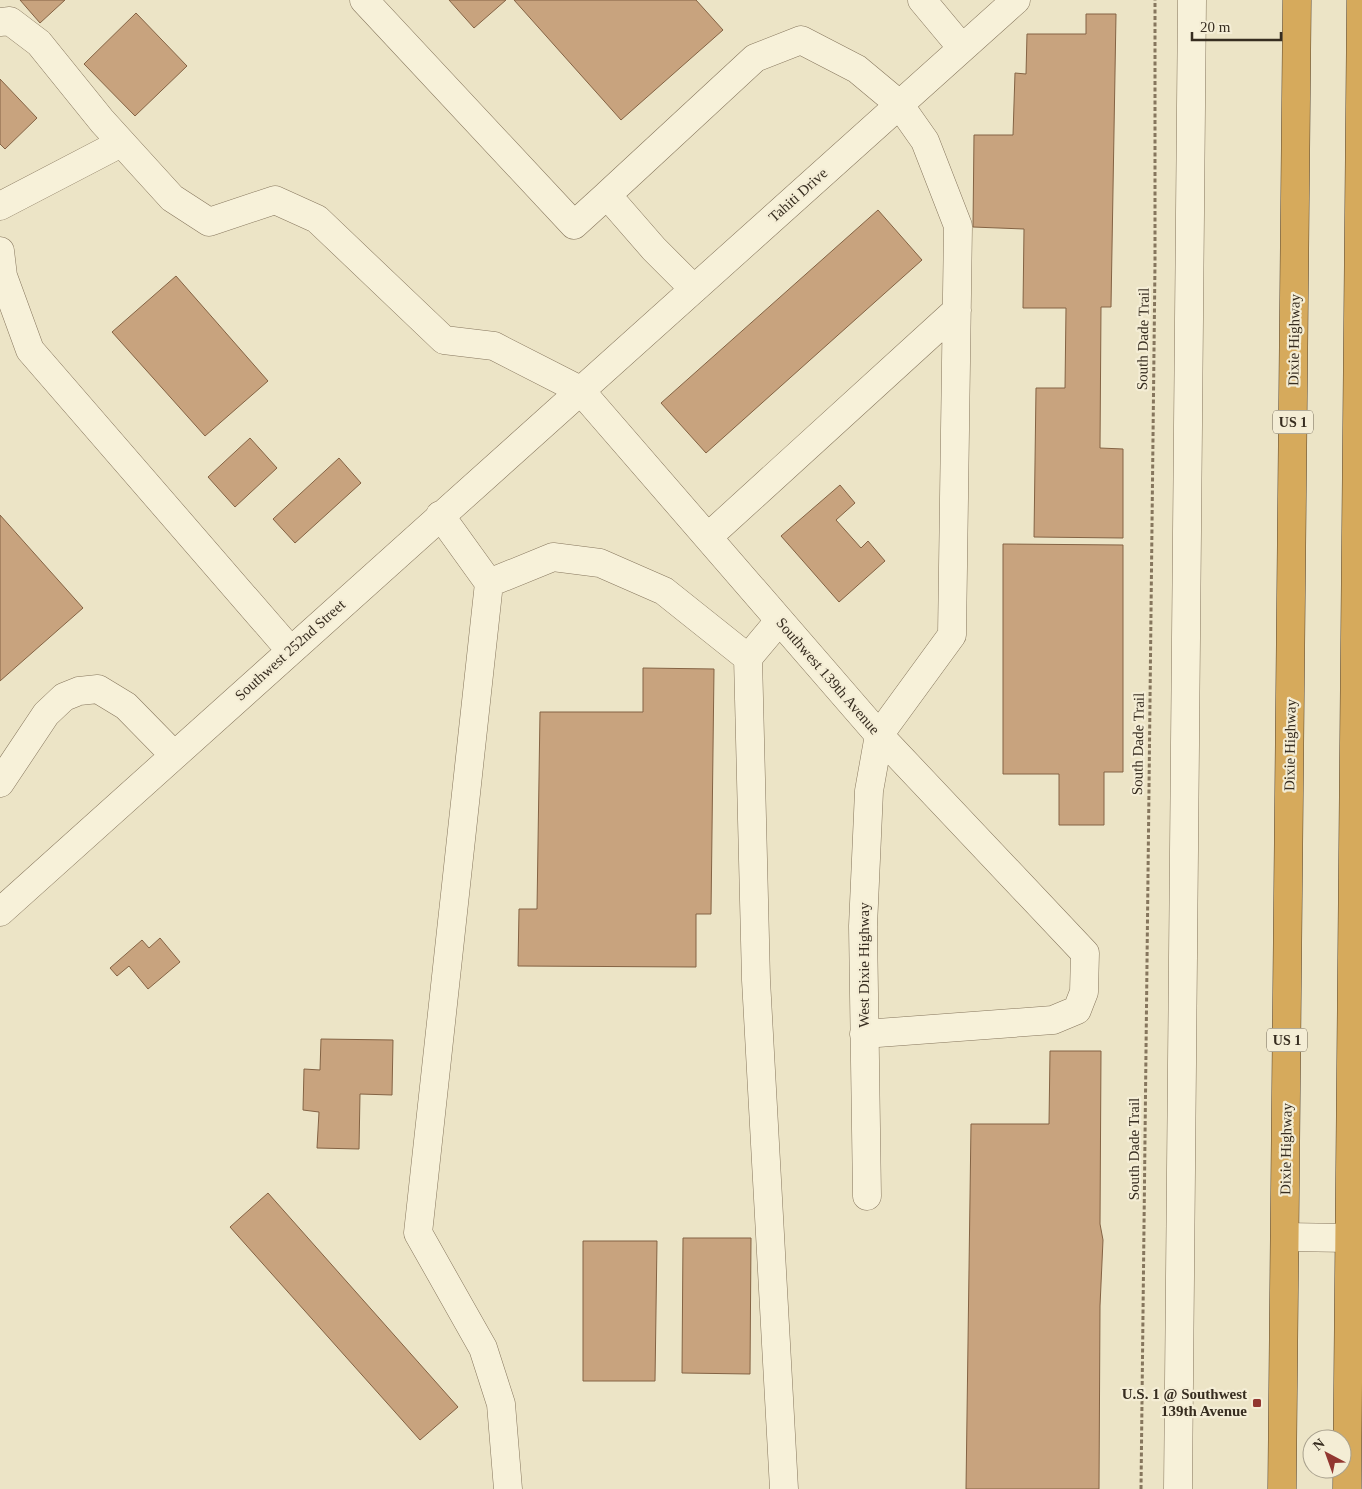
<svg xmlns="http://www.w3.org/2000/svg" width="1362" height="1489" font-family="'Times New Roman',serif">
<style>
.building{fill:#c8a37e;stroke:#846344}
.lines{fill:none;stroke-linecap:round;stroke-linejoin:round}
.minor-casing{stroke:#86765d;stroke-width:29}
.highway-casing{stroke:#554431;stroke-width:29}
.path{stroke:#86765d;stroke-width:3;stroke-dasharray:4 2.5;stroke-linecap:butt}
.minor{stroke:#f7f1d9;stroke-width:28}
.highway{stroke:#d6aa5c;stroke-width:28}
.poi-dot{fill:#923730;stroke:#f4edd5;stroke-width:2}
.labels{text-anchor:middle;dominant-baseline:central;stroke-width:4.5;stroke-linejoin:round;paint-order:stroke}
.shield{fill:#f4edd5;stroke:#706756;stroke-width:1}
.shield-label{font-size:14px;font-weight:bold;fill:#372d20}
.street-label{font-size:15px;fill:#372d20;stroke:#f4edd5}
.poi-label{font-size:15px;font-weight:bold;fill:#372d20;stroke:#f4edd5;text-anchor:end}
</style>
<rect width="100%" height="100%" fill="#ece4c6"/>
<!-- building -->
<path class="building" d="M20 0H65L40 23Z
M449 0H506L474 28Z
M514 0H696L723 30 621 120Z
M136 13 187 66 135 116 84 64Z
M1086 14H1116L1111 307H1101L1100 448 1123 449V538L1034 537 1036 388H1065L1066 308H1023L1024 229 973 227 974 135H1013L1015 73 1026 74 1027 34H1086Z
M0 79 37 118 5 149 0 144Z
M878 210 922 260 706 453 661 403Z
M176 276 268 381 205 436 112 332Z
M250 438 277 468 235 507 208 477Z
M339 458 361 483 295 543 273 519Z
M840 485 855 503 836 520 861 548 868 541 885 561 839 602 781 536Z
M0 515 83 608 0 681Z
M1003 544 1123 545V772H1104V825H1059V774H1003Z
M643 668 714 669 711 914H696V967L518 966 519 909H537L540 712H643Z
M160 938 180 962 148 989 129 966 117 976 110 968 142 940 149 948Z
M321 1039 393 1040 392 1095 360 1094 359 1149 317 1148 319 1112 303 1110 304 1069 320 1070Z
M1050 1051H1101L1100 1224 1103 1240 1100 1306 1099 1489H966L971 1124H1049Z
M268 1193 458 1407 420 1440 230 1227Z
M683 1238H751L750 1374 682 1373Z
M583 1241H657L655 1381H583Z"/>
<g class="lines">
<!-- minor casing -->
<g class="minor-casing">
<path id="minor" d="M364 0 574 225 607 195 654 249 693 288
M922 0 962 48
M0 22 10 21 39 43 102 121 172 198 209 222 275 200 317 219 444 340 494 346 580 390 879 735 1085 953 1084 992 1077 1010 1053 1020 864 1034
M607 195 755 58 801 40 857 69 899 104 925 141 958 226 952 635 879 735 869 791 863 926 867 1196
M0 206 121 143
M0 251 3 276 30 350 290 650
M440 515 489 583 418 1233 483 1348 501 1404 508 1489
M708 537 957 310
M489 583 553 557 600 563 664 591 748 658
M779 621 748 658 756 980 784 1489
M0 783 46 714 64 697 79 691 98 689 126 706 174 755
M0 912 1016 0
M1285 1237 1349 1238 1362 1252
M1178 1489 1192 0"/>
</g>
<!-- highway casing -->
<g class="highway-casing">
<path id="highway" d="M1282 1489 1297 0
M1347 1489 1361 0"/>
</g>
<!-- path -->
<path class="path" d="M1141 1489 1155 263V0"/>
<!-- minor -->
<use href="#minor" class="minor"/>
<!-- highway -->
<use href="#highway" class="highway"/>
</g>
<!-- markers -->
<rect class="poi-dot" x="1252" y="1398" width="10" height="10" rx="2.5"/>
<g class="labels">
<!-- shield labels -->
<g class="shield">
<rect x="1273" y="410.5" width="40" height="23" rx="4"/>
<rect x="1267" y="1028.5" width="40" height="23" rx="4"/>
</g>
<g class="shield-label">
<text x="1293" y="422">US 1</text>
<text x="1287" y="1040">US 1</text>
</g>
<!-- street labels -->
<g class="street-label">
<text transform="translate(798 195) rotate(-42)">Tahiti Drive</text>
<text transform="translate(1143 339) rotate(-89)">South Dade Trail</text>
<text transform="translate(1294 340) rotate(-89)">Dixie Highway</text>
<text transform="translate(290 650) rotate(-42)">Southwest 252nd Street</text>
<text transform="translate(828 676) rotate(49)">Southwest 139th Avenue</text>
<text transform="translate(1138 744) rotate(-89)">South Dade Trail</text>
<text transform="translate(1290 745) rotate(-89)">Dixie Highway</text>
<text transform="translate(864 965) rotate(-90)">West Dixie Highway</text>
<text transform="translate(1134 1149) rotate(-90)">South Dade Trail</text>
<text transform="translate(1286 1149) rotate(-89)">Dixie Highway</text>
</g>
<!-- poi labels -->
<g class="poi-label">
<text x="1247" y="1394">U.S. 1 @ Southwest<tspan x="1247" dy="17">139th Avenue</tspan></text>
</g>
</g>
<!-- north arrow -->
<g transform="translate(1327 1454) rotate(319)"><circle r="24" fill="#f4edd5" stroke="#a8a08d"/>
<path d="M0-4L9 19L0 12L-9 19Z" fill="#923730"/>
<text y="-8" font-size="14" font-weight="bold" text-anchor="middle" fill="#372d20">N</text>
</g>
<!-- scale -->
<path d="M1192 32v8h89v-8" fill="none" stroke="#372d20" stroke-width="2.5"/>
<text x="1200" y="32" font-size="15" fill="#372d20" stroke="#f4edd5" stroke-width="4" paint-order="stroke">20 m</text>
</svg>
